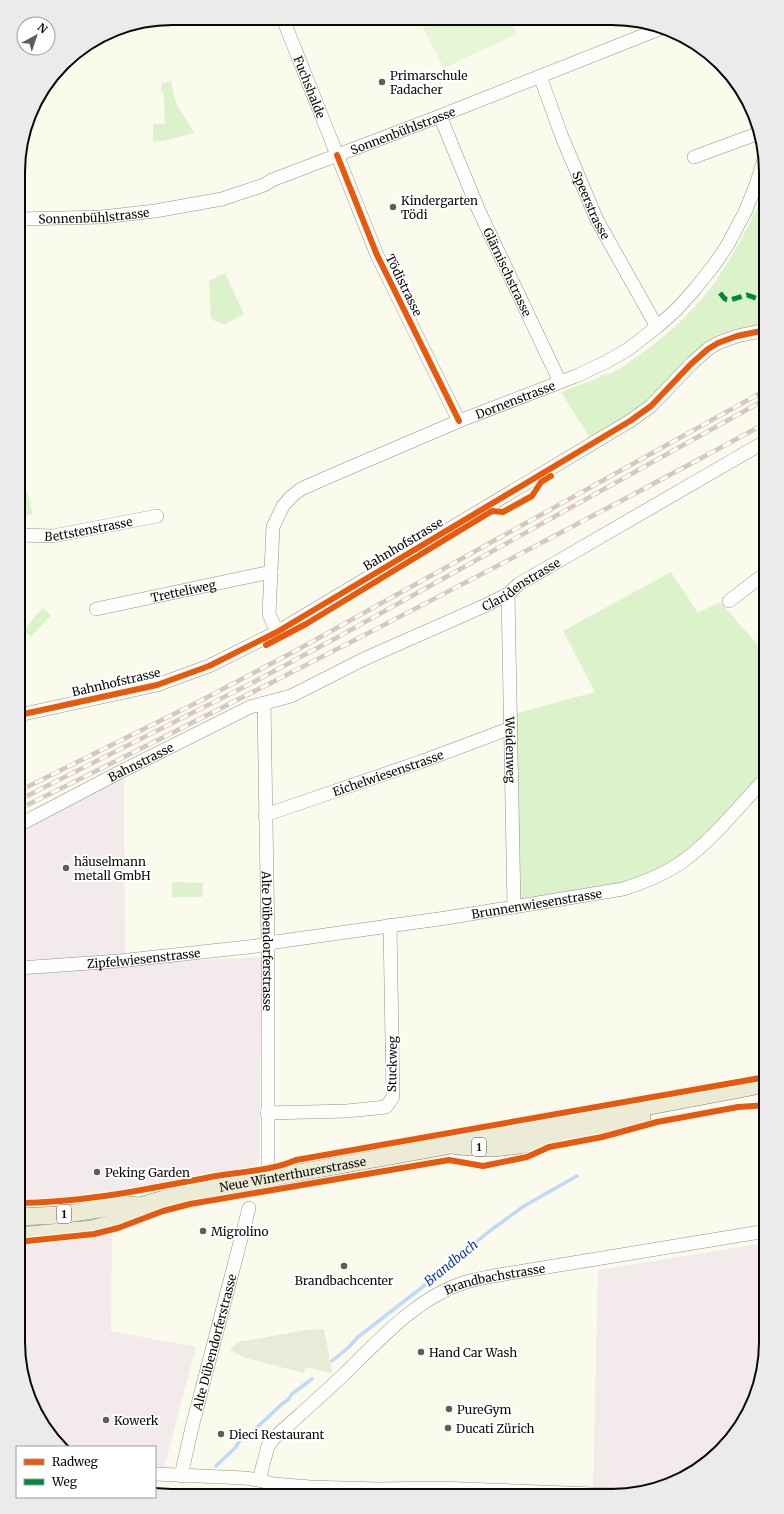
<svg xmlns="http://www.w3.org/2000/svg" width="784" height="1514" font-family="Merriweather,serif">
<style>
.industrial{fill:#f2eaeb}
.green{fill:#dbf2cb}
.pitch{fill:#e7f6d5}
.plaza{fill:#eaead8}
.lines{fill:none;stroke-linecap:round;stroke-linejoin:round}
.stream{stroke:#c0d9f8;stroke-width:3.5}
.minor-casing{stroke:#92928c;stroke-width:14}
.major-casing{stroke:#7f7f7a;stroke-width:18}
.minor{stroke:#fefefc;stroke-width:13}
.major{stroke:#ececd6;stroke-width:17}
.rail-casing{stroke:#d8c6c1;stroke-width:4.5}
.rail{stroke:#fff;stroke-width:3;stroke-dasharray:9;stroke-linecap:butt}
.quiet{stroke:#00873e;stroke-width:5;stroke-dasharray:10 5;stroke-linecap:butt}
.cycleway-casing{stroke:#fff;stroke-width:8}
.cycleway{stroke:#e8590c;stroke-width:6}
.poi-dot{fill:#5e5e59;stroke:#fff;stroke-width:1.5}
.labels{text-anchor:middle;dominant-baseline:central;stroke-width:4;stroke-linejoin:round;paint-order:stroke}
.shield{fill:#fff;stroke:#545454;stroke-width:1}
.shield-label{font-size:11px;font-weight:bold;fill:#0a0a0a}
.poi-label{font-size:12px;fill:#0a0a0a;stroke:#fff;text-anchor:start}
.street-label{font-size:12px;fill:#0a0a0a;stroke:#fff}
.water-label{font-size:13px;font-style:italic;fill:#0a42a6;stroke:#fff}
.rim{fill:none;stroke:#0a0a0a;stroke-width:2}
</style>
<rect width="100%" height="100%" fill="#fafaed"/>
<!-- industrial -->
<path class="industrial" d="M124 777 125 964 262 957 259 1167 120 1190 41 1199 18 1200 19 827Z
M112 1232 111 1331 196 1347 164 1468 155 1467V1447H61L44 1427 26 1391 18 1342V1245L67 1241Z
M766 1243V1352L754 1401 734 1436 698 1470 661 1488 631 1493 593 1491 598 1270Z"/>
<!-- green -->
<path class="green" d="M171 81C173 90 174 100 179 108 184 117 190 124 194 133L167 140 153 142V124H165L164 94 161 92 162 83Z
M766 190V324L726 335 648 403 591 440 561 392 598 378 601 375C615 374 626 364 638 356 669 334 701 305 721 273 739 246 752 218 766 190Z
M225 273 244 314 224 325 213 320 211 318 209 281Z
M21 488 22 493 27 491 33 514 19 518V489Z
M671 572 698 613 720 602 766 654V778L715 833 647 881 514 907 510 715 595 692 563 631Z
M43 608 51 615 31 637 23 630Z
M172 882 203 883 202 897H172Z"/>
<!-- pitch -->
<path class="pitch" d="M419 20H510L517 34 444 68Z"/>
<!-- plaza -->
<path class="plaza" d="M324 1329 332 1373 306 1367 303 1373 243 1357 230 1350 238 1342 307 1330Z"/>
<g class="lines">
<!-- stream -->
<path class="stream" d="M332 1361 349 1347 358 1337 438 1275 445 1267 491 1230 524 1206 577 1176
M216 1466 235 1448 241 1439 250 1434 283 1403 288 1400 292 1394 312 1379"/>
<!-- minor casing -->
<g class="minor-casing">
<g id="minor">
<path id="s1" d="M283 19 377 255 459 421"/>
<path id="s2" d="M540 76 562 137 597 220 657 327"/>
<path id="s3" d="M440 116 479 211 560 382"/>
<path d="M694 157 754 135 760 136"/>
<path id="s4" d="M19 219 102 217 155 211 222 199 264 185 272 180 440 116 662 28"/>
<path id="s5" d="M19 535 53 536 157 516"/>
<path id="s6" d="M508 594 514 907"/>
<path d="M729 601 766 573"/>
<path id="s7" d="M96 609 271 572"/>
<path id="s8" d="M277 632 269 614 273 527 283 506 291 497 301 489 328 477 459 421 576 376 606 362 627 350 657 327 676 310 695 289 714 265 727 246 745 212 756 185 764 159"/>
<path id="s9" d="M264 703 268 943V1179"/>
<path d="M19 715 157 685 209 666 277 632 630 421 651 406 691 364 708 349 718 343 737 336 766 330"/>
<path id="s10" d="M265 815 420 762 511 728"/>
<path id="s11" d="M19 825 116 774 250 707 291 696 364 659 484 606 508 594 519 584 766 441"/>
<path id="s12" d="M19 968 119 961 257 946 268 943 446 918 623 889C645 882 668 873 686 859 716 836 740 805 766 778"/>
<path d="M267 1113 347 1111 386 1107 393 1097 390 925"/>
<path d="M155 1474 245 1478 259 1480 273 1484 310 1487 377 1489 438 1488 620 1495"/>
<path id="s13" d="M181 1476 192 1427 249 1208"/>
<path id="s14" d="M259 1480 268 1446 274 1438C296 1418 318 1399 339 1379 376 1344 414 1299 463 1283 473 1280 483 1278 493 1276L766 1231"/>
</g>
</g>
<!-- major casing -->
<g class="major-casing">
<g id="major">
<path d="M456 1146 494 1148 512 1146 584 1135 642 1117"/>
<path id="s15" d="M18 1217 60 1215 125 1205 140 1206 185 1193 446 1146 478 1135 592 1117 766 1084"/>
<path d="M18 1236 92 1229 118 1222 140 1206"/>
</g>
</g>
<!-- minor -->
<use href="#minor" class="minor"/>
<!-- major -->
<use href="#major" class="major"/>
<!-- rail casing -->
<g class="rail-casing">
<path id="rail" d="M19 791 202 700 297 650 766 390
M19 800 250 684 338 637 766 399
M19 809C130 755 241 698 351 642 490 570 629 498 766 423"/>
</g>
<!-- rail -->
<use href="#rail" class="rail"/>
<!-- quiet -->
<path class="quiet" d="M720 293 725 299 730 300 747 295 761 300 766 298"/>
<!-- cycleway casing -->
<g class="cycleway-casing">
<path id="cycleway" d="M337 155 377 255 459 421
M266 645 306 624 492 511 503 512 532 496 541 482 551 476
M19 715 157 685 209 666 277 632 630 421 651 406 691 364 708 349 718 343 737 336 766 330
M18 1203C85 1203 151 1188 216 1176 241 1172 274 1170 296 1160L766 1077
M18 1243 27 1241 94 1234 118 1228 163 1211 190 1204 449 1160 483 1166 527 1157 549 1147 602 1137 657 1122 738 1107 766 1105"/>
</g>
<!-- cycleway -->
<use href="#cycleway" class="cycleway"/>
</g>
<!-- markers -->
<g class="poi-dot">
<circle cx="382" cy="82" r="4"/>
<circle cx="393" cy="207" r="4"/>
<circle cx="66" cy="868" r="4"/>
<circle cx="97" cy="1172" r="4"/>
<circle cx="203" cy="1231" r="4"/>
<circle cx="344" cy="1266" r="4"/>
<circle cx="421" cy="1352" r="4"/>
<circle cx="449" cy="1409" r="4"/>
<circle cx="106" cy="1420" r="4"/>
<circle cx="448" cy="1428" r="4"/>
<circle cx="221" cy="1434" r="4"/>
</g>
<g class="labels">
<!-- shield labels -->
<g class="shield">
<rect x="472" y="1138" width="14" height="18" rx="3"/>
<rect x="57" y="1205" width="14" height="18" rx="3"/>
</g>
<g class="shield-label">
<text x="479" y="1147">1</text>
<text x="64" y="1214">1</text>
</g>
<!-- poi labels -->
<g class="poi-label">
<text x="390" y="75">Primarschule<tspan x="390" dy="14">Fadacher</tspan></text>
<text x="401" y="200">Kindergarten<tspan x="401" dy="14">Tödi</tspan></text>
<text x="74" y="861">häuselmann<tspan x="74" dy="14">metall GmbH</tspan></text>
<text x="105" y="1172">Peking Garden</text>
<text x="211" y="1231">Migrolino</text>
<text x="344" y="1280" text-anchor="middle">Brandbachcenter</text>
<text x="429" y="1352">Hand Car Wash</text>
<text x="457" y="1409">PureGym</text>
<text x="114" y="1420">Kowerk</text>
<text x="456" y="1428">Ducati Zürich</text>
<text x="229" y="1434">Dieci Restaurant</text>
</g>
<!-- street labels -->
<g class="street-label">
<text stroke="none"><textPath href="#s1" startOffset="73">Fuchshalde</textPath></text>
<text stroke="none"><textPath href="#s4" startOffset="398">Sonnenbühlstrasse</textPath></text>
<text stroke="none"><textPath href="#s2" startOffset="139">Speerstrasse</textPath></text>
<text stroke="none"><textPath href="#s4" startOffset="75">Sonnenbühlstrasse</textPath></text>
<text stroke="none"><textPath href="#s3" startOffset="170">Glärnischstrasse</textPath></text>
<text transform="translate(404 285) rotate(64)">Tödistrasse</text>
<text stroke="none"><textPath href="#s8" startOffset="387">Dornenstrasse</textPath></text>
<text stroke="none"><textPath href="#s5" startOffset="70">Bettstenstrasse</textPath></text>
<text transform="translate(403 544) rotate(-31)">Bahnhofstrasse</text>
<text stroke="none"><textPath href="#s11" startOffset="558">Claridenstrasse</textPath></text>
<text stroke="none"><textPath href="#s7" startOffset="89">Tretteliweg</textPath></text>
<text transform="translate(116 682) rotate(-13)">Bahnhofstrasse</text>
<text stroke="none"><textPath href="#s6" startOffset="156">Weidenweg</textPath></text>
<text stroke="none"><textPath href="#s11" startOffset="137">Bahnstrasse</textPath></text>
<text stroke="none"><textPath href="#s10" startOffset="130">Eichelwiesenstrasse</textPath></text>
<text stroke="none"><textPath href="#s12" startOffset="522">Brunnenwiesenstrasse</textPath></text>
<text stroke="none"><textPath href="#s9" startOffset="238">Alte Dübendorferstrasse</textPath></text>
<text stroke="none"><textPath href="#s12" startOffset="125">Zipfelwiesenstrasse</textPath></text>
<text transform="translate(392 1064) rotate(-89)">Stuckweg</text>
<text stroke="none"><textPath href="#s15" startOffset="279">Neue Winterthurerstrasse</textPath></text>
<text stroke="none"><textPath href="#s14" startOffset="323">Brandbachstrasse</textPath></text>
<text stroke="none"><textPath href="#s13" startOffset="138">Alte Dübendorferstrasse</textPath></text>
</g>
<!-- water labels -->
<g class="water-label">
<text transform="translate(451 1263) rotate(-39)">Brandbach</text>
</g>
</g>
<!-- crop -->
<path d="M0 0H784V1514H0ZM172 25H612A147 147 0 0 1 759 172V1342A147 147 0 0 1 612 1489H172A147 147 0 0 1 25 1342V172A147 147 0 0 1 172 25Z" fill="#ebebeb" fill-rule="evenodd"/>
<path class="rim" d="M172 25H612A147 147 0 0 1 759 172V1342A147 147 0 0 1 612 1489H172A147 147 0 0 1 25 1342V172A147 147 0 0 1 172 25Z"/>
<!-- legend -->
<rect x="16" y="1446" width="140" height="52" fill="#ffffff" stroke="#9d9d9d"/>
<rect x="24" y="1459" width="20" height="6" fill="#e8590c" stroke="#9d9d9d"/>
<text x="52" y="1466" font-size="12" fill="#0a0a0a">Radweg</text>
<rect x="24" y="1479" width="20" height="6" fill="#00873e" stroke="#9d9d9d"/>
<text x="52" y="1486" font-size="12" fill="#0a0a0a">Weg</text>
<!-- north arrow -->
<g transform="translate(36 36) rotate(40)"><circle r="19" fill="#ffffff" stroke="#9d9d9d"/>
<path d="M0-3L7 15L0 10L-7 15Z" fill="#5e5e59"/>
<text y="-6" font-size="11" font-weight="bold" text-anchor="middle" fill="#0a0a0a">N</text>
</g>
</svg>
